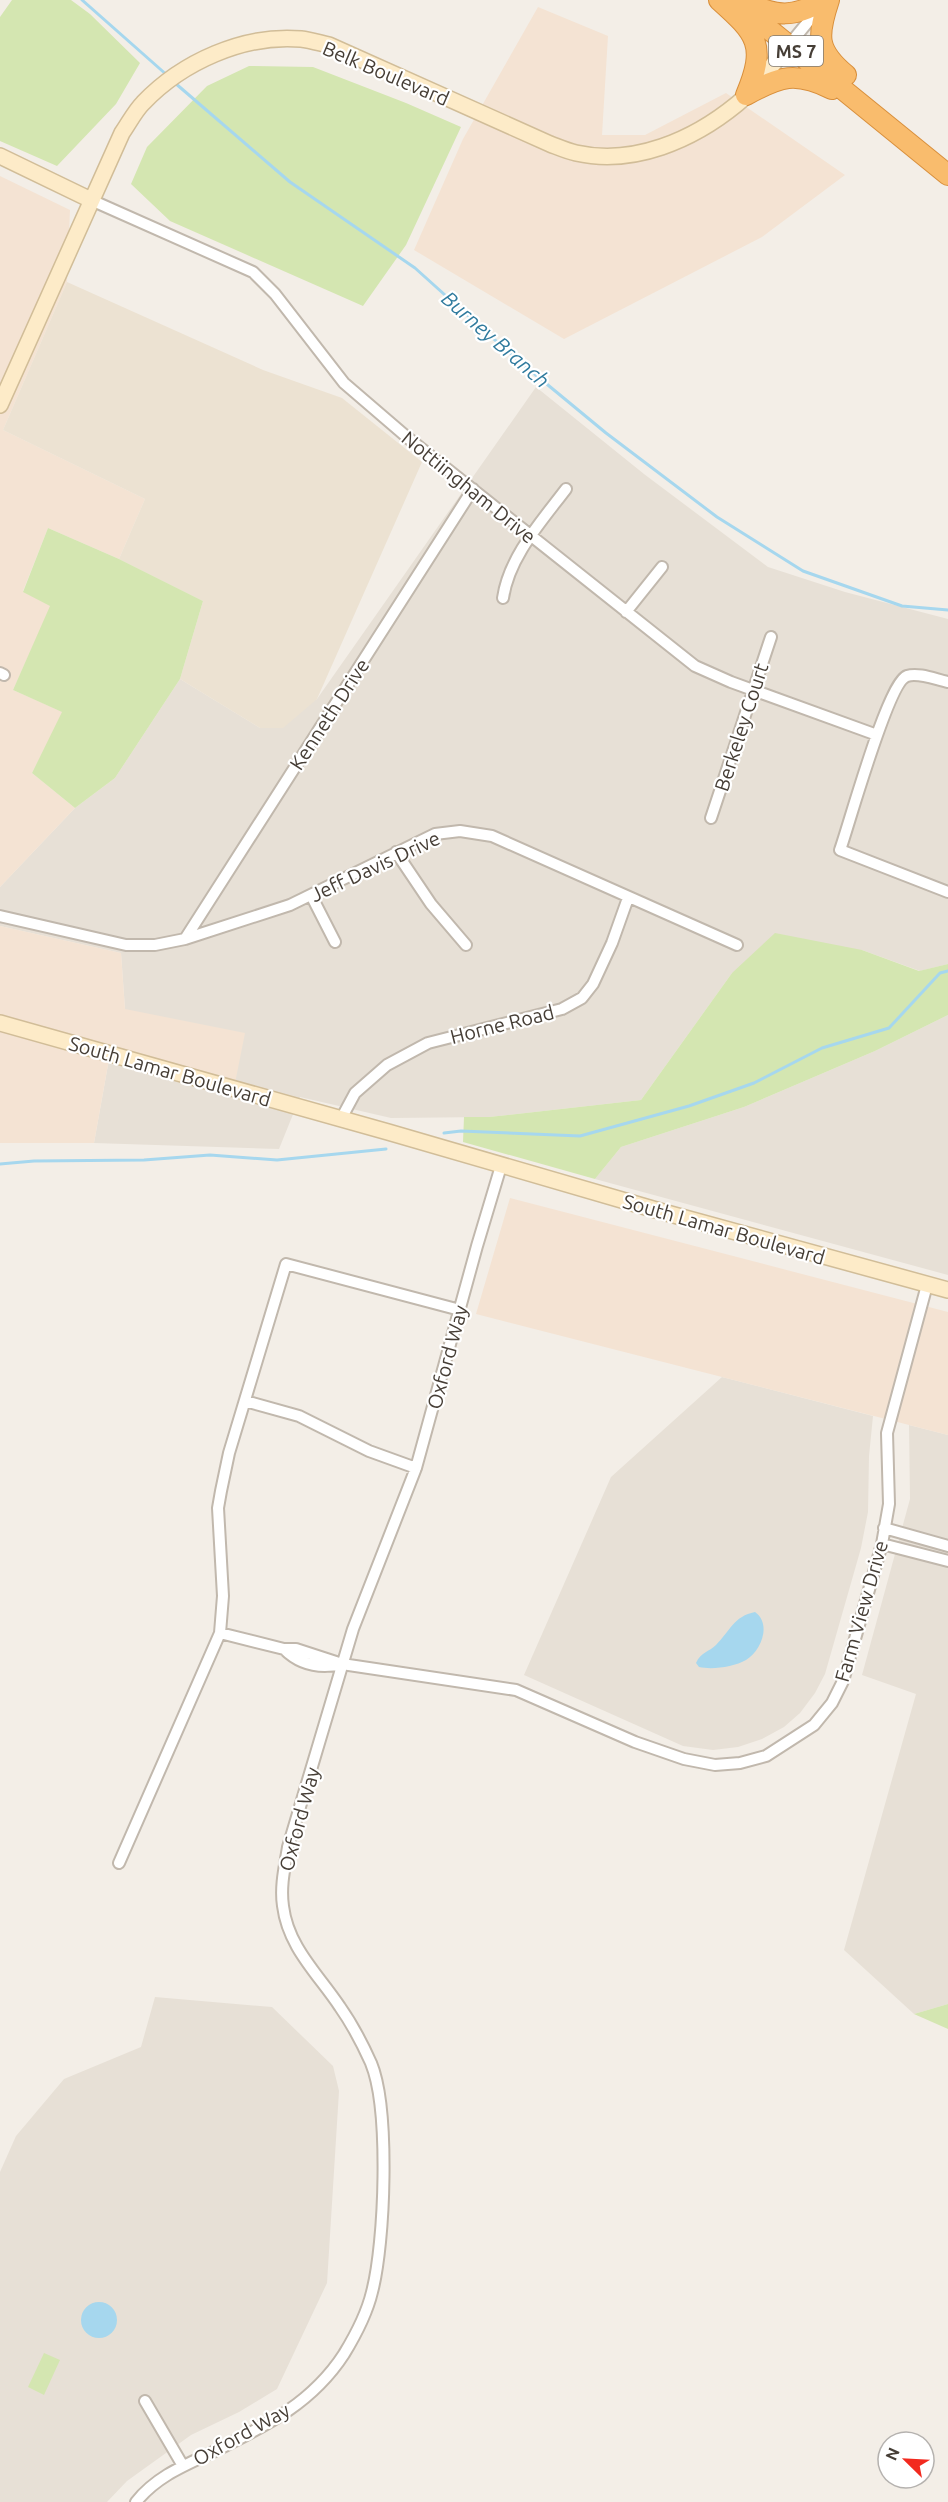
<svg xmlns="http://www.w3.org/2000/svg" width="948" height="2502" font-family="Ubuntu,sans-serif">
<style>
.residential{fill:#e7e0d6}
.commercial{fill:#f4e3d3}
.education{fill:#ece2d2}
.green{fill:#d4e6b1}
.water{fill:#a6d7ee}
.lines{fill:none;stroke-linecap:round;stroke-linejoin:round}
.stream{stroke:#a6d7ee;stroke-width:3}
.street-casing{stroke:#c1b8ad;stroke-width:14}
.secondary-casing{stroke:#d1bd98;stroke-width:18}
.highway-casing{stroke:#d88f3c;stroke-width:22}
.street{stroke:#fff;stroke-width:10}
.secondary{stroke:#fdebc8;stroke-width:15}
.highway{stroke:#f9bc6d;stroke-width:20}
.labels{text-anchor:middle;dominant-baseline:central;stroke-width:4.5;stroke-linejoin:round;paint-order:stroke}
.shield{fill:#fff;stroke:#7e7872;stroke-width:1.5}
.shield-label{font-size:18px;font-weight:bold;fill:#463e36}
.street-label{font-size:20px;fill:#463e36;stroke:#fff}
.water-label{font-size:21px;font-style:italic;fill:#307b9e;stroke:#fff}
</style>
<rect width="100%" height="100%" fill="#f3eee7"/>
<!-- residential -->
<path class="residential" d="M536 387 644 474 768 567 845 592 948 619V964L920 971 862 950 732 973 641 1100 489 1117 391 1118 300 1097 279 1149 94 1143 111 1048 125 1009 121 953 0 926V887L75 808 115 778 180 679 260 728 317 699Z
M948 1015V1275L595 1179 621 1147 744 1107 875 1051Z
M722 1377 873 1416 869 1456 868 1512 861 1548 825 1674 815 1693 800 1713 784 1727 762 1739 738 1747 713 1750 683 1746 524 1675 611 1477Z
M909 1425 948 1435V2004L914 2014 844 1950 916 1694 862 1675 910 1499Z
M155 1997 272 2007 333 2066 339 2091 327 2283 277 2389 239 2412 191 2435 127 2481 107 2502H0V2172L16 2136 64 2079 141 2047Z"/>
<!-- commercial -->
<path class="commercial" d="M538 7 608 36 602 135H645L726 93 845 175 762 237 564 339 414 250 463 139Z
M0 176 70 210 67 282 3 430 145 499 119 559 48 528 23 591 51 606 13 690 63 712 32 773 75 808 0 887Z
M0 926 121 953 125 1009 245 1033 235 1083 111 1048 94 1143H0Z
M510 1198 948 1312V1435L476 1314Z"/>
<!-- education -->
<path class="education" d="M67 282 263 370 342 398 422 462 317 699 283 728H260L180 679 203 601 119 559 145 499 3 430Z"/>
<!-- green -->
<path class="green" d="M12 0H71L90 14 140 63 116 104 57 166 0 141V17Z
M249 66 313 67 406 103 461 127 406 245 363 306 170 221 131 184 147 147 207 86Z
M48 528 119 559 203 601 180 679 115 778 75 808 32 773 62 712 13 690 50 606 23 592Z
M775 933 862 950 919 971 948 964V1015L875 1051 744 1107 621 1147 595 1179 463 1142 464 1117H489L641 1100 732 973Z
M948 2004V2029L914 2014Z
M44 2353 60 2360 44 2395 28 2387Z"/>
<!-- water -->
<path class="water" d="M755 1612C772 1624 761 1651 746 1660 734 1667 712 1670 699 1667L696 1663C701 1652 709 1652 716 1645 730 1631 734 1616 755 1612Z
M81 2320a18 18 0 1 1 36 0a18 18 0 1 1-36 0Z"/>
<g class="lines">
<!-- stream -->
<path class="stream" d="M82 0 168 76
M175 83 290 182 415 268 514 357 606 433 717 517 803 571 902 606 948 610
M444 1133 461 1131 580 1136 689 1106 754 1083 822 1048 889 1028 940 973 948 971
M0 1164 34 1161 144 1160 210 1155 277 1160 386 1149"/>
<!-- street casing -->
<g class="street-casing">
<path id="street" d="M789 45 821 6
M91 200 253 272 275 294 344 383 408 438 695 666 731 682 877 735
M503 598C509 557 541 522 566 489
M626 612 662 567
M0 673 4 675
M948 682C937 680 919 672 907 676 888 682 849 825 840 850L948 892
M711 818 771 637
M396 852 431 904 466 945
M311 895 335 942
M0 916 126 945H155L185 939 290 905 435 834 460 831 492 836 737 945
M185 939 473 489
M341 1119 355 1093 387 1065 428 1043 562 1009 582 998 593 984 612 943 628 898
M245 1401 299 1416 369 1451 416 1468
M884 1528 948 1546
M882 1544 948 1561
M220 1633 284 1649H296L342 1664 516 1690 635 1742 684 1759 715 1765 740 1763 766 1756 814 1725 832 1703 843 1681 882 1544 889 1504 887 1433 927 1285
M284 1649C300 1665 319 1669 342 1664
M119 1863 220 1633 223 1596 218 1508 221 1491 229 1453 286 1264 460 1310
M145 2401 183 2466
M136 2502C156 2477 183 2466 211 2453 263 2427 311 2405 344 2354 355 2336 367 2313 372 2292 385 2243 390 2109 371 2063 362 2043 352 2024 340 2007 318 1974 288 1947 283 1906 280 1886 285 1866 288 1847L353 1629 416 1468 477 1246 501 1166"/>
</g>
<!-- secondary casing -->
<g class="secondary-casing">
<path id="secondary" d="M0 156 91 200
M0 405 122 133C129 123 135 111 143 103 182 62 244 34 301 39 310 40 320 43 329 45L550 144C558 147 567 151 576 153 634 166 693 140 737 104 757 88 772 64 789 45
M0 1023 388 1132 663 1212 948 1290"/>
</g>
<!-- highway casing -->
<g class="highway-casing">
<path id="highway" d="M719 0C757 34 767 45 746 95
M733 0 948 175
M829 0C817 36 816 50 846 75
M747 2C775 17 795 18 823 0
M746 95C781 76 795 71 832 89"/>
</g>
<!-- street -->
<use href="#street" class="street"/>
<!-- secondary -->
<use href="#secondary" class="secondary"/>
<!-- highway -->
<use href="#highway" class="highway"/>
</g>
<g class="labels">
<!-- shield labels -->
<rect class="shield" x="769" y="36" width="54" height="30" rx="4.5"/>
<g class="shield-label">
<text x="796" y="51">MS 7</text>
</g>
<!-- street labels -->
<g class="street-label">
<text transform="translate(386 73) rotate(23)">Belk Boulevard</text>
<text transform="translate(469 487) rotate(39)">Nottiingham Drive</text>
<text transform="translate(329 714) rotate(-57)">Kenneth Drive</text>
<text transform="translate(741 727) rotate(-72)">Berkeley Court</text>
<text transform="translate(375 866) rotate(-25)">Jeff Davis Drive</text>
<text transform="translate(502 1024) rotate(-14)">Horne Road</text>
<text transform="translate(170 1071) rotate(16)">South Lamar Boulevard</text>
<text transform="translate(724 1229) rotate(16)">South Lamar Boulevard</text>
<text transform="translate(447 1357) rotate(-75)">Oxford Way</text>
<text transform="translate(861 1611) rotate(-74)">Farm View Drive</text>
<text transform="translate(299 1819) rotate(-75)">Oxford Way</text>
<text transform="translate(241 2434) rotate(-29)">Oxford Way</text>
</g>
<!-- water labels -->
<g class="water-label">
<text transform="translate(496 339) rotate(41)">Burney Branch</text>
</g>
</g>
<!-- north arrow -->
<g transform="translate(906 2460) rotate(294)"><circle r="28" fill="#ffffff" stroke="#b5b2af" stroke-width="1.5"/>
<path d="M0-4.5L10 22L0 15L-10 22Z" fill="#f22a1f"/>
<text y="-9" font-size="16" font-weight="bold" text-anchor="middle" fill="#463e36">N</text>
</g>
</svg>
